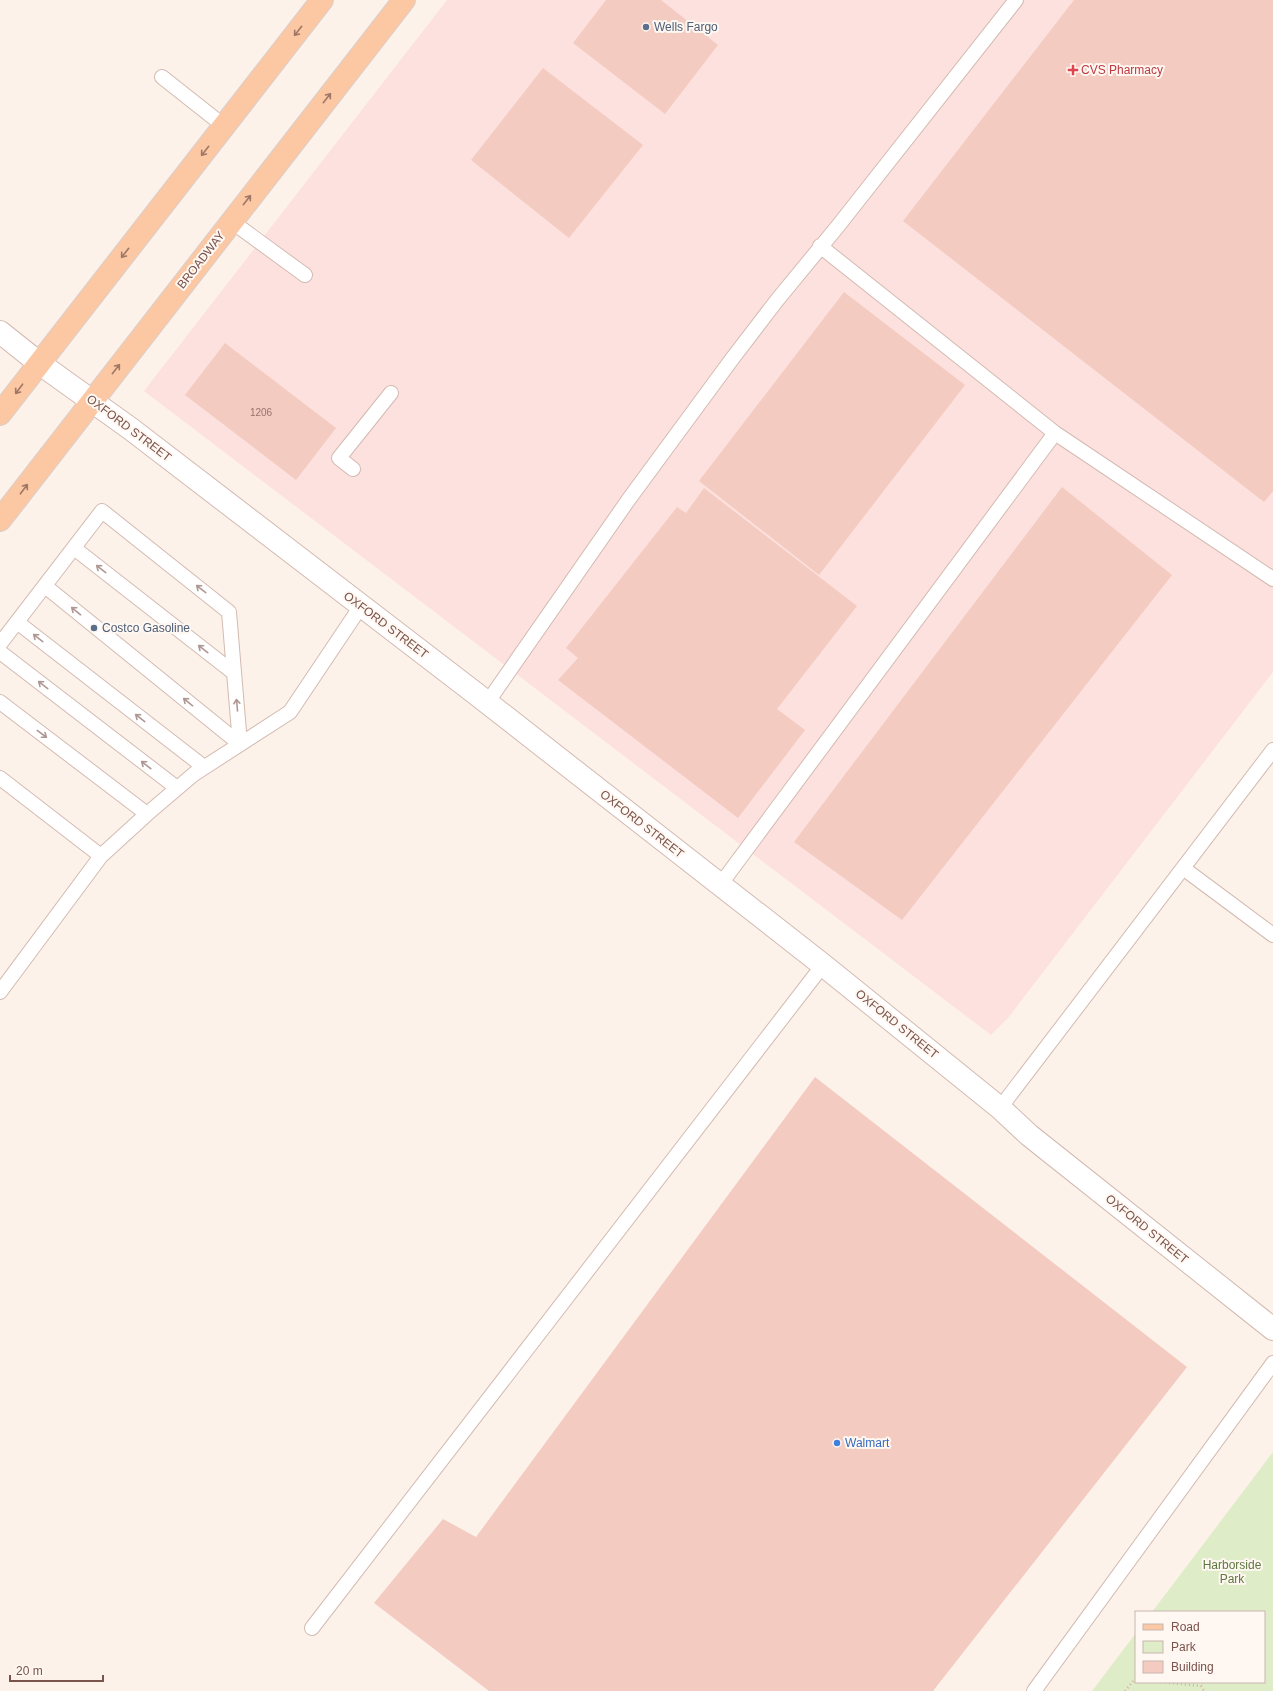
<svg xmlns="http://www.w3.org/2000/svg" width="1273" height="1691" font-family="Arial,sans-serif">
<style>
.commercial{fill:#fde1de}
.green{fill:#deecc7}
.building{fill:#f3cbc1}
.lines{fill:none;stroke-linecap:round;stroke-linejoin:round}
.service-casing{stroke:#d3bab1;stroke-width:16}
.tertiary-casing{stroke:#d3bab1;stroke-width:24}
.primary-casing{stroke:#d9cfcd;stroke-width:24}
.path{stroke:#d9ada3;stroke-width:2.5;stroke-dasharray:1 3;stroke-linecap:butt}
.service{stroke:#fff;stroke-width:14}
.tertiary{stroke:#fff;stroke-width:22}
.primary{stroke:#fbc8a3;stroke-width:22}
.oneway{stroke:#a07666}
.oneway2{stroke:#af9894}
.service-dot{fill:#5c6f8a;stroke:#fff7f1;stroke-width:1.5}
.health-dot{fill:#e0444e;stroke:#fff7f1;stroke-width:1.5}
.shop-dot{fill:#3f7fe0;stroke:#fff7f1;stroke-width:1.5}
.labels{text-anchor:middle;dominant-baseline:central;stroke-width:4;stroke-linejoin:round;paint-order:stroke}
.number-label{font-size:10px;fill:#987169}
.service-label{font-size:12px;fill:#4e5e75;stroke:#fff7f1;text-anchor:start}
.health-label{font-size:12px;fill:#be3a42;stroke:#fff7f1;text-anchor:start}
.street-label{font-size:12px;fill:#79534c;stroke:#fff7f1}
.shop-label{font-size:12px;fill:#366cbe;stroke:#fff7f1;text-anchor:start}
.park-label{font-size:12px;fill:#5d7941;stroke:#fff7f1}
</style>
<rect width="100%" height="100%" fill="#fdf2ea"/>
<!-- commercial -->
<path class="commercial" d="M447 0H1273V672L1008 1018 991 1035 144 391Z"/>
<!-- green -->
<path class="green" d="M1273 1452V1691H1092L1136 1633V1682H1264V1612H1152Z"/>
<!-- building -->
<path class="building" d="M606 0H661L718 45 665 114 573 43Z
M1074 0H1273V491L1264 502 903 221Z
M543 68 643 145 569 238 471 160Z
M844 292 965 385 819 575 699 481Z
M225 343 336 428 296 480 185 395Z
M1062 487 1172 575 902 920 794 842Z
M704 488 857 606 777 709 805 730 738 818 558 680 578 658 566 648 677 507 686 513Z
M815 1077 1187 1367 933 1691H489L374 1603 443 1519 476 1537Z"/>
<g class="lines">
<!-- service casing -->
<g class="service-casing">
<path id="service" d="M162 77 224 126
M231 221 305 275
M820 246 1055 433 1273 579
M353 469 339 458 391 393
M74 548 234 673
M45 586 240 744
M17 622 204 767
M0 644 102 511 229 612 240 744
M0 652 177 788
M0 702 147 814
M487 703 629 499 732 359 778 299 838 226 1016 0
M0 778 101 856
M1183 868 1273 935
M720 885 1055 433
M0 992 101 856 147 814 194 774 290 712 361 606
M1000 1108 1273 750
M312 1628 823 965
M1034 1691 1273 1363"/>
</g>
<!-- tertiary casing -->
<g class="tertiary-casing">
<path id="tertiary" d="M0 332 39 363 131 429 475 693 823 965 1000 1108 1029 1135 1273 1329"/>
</g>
<!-- primary casing -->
<g class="primary-casing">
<path id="primary" d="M0 414 322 0
M0 520 404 0"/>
</g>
<!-- path -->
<path class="path" d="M1161 1682 1201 1686 1204 1691
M1125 1691 1134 1680H1136"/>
<!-- service -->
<use href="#service" class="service"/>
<!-- tertiary -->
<use href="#tertiary" class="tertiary"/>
<!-- primary -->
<use href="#primary" class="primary"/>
</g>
<!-- one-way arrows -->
<defs><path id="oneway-shaft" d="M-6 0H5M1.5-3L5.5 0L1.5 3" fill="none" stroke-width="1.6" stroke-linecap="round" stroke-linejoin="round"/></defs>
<g class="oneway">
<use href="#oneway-shaft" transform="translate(298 31) rotate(128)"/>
<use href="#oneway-shaft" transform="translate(327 98) rotate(-52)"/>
<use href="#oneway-shaft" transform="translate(205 151) rotate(128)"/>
<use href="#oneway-shaft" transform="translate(247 200) rotate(-52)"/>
<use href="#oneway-shaft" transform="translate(125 253) rotate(128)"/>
<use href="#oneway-shaft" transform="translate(116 369) rotate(-52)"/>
<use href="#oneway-shaft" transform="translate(19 389) rotate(127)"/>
<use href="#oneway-shaft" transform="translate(24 489) rotate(-53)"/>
</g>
<g class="oneway2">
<use href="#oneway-shaft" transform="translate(101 569) rotate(-142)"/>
<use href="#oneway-shaft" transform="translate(201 589) rotate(-142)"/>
<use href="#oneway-shaft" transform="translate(76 611) rotate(-141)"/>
<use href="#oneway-shaft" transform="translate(38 638) rotate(-142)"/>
<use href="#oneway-shaft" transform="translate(203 649) rotate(-142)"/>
<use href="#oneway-shaft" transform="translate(43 685) rotate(-142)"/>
<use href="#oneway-shaft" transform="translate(188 702) rotate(-141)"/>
<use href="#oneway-shaft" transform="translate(237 705) rotate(-95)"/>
<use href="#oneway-shaft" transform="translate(140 718) rotate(-142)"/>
<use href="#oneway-shaft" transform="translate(42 734) rotate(37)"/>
<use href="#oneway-shaft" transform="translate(146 765) rotate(-142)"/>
</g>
<!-- markers -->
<g class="service-dot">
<circle cx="646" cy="27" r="4"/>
<circle cx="94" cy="628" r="4"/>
</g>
<path class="health-dot" d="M1071 64h4v4h4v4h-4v4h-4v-4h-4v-4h4z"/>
<circle class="shop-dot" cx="837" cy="1443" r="4"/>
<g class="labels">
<!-- number labels -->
<g class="number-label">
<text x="261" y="412">1206</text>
</g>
<!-- service labels -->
<g class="service-label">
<text x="654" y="27">Wells Fargo</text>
<text x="102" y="628">Costco Gasoline</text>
</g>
<!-- health labels -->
<g class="health-label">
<text x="1081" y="70">CVS Pharmacy</text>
</g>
<!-- street labels -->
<g class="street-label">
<text transform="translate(201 260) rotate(-52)">BROADWAY</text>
<text transform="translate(129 428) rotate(37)">OXFORD STREET</text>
<text transform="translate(386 625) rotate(37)">OXFORD STREET</text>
<text transform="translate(642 824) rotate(38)">OXFORD STREET</text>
<text transform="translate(897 1024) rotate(39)">OXFORD STREET</text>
<text transform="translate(1147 1229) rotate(39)">OXFORD STREET</text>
</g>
<!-- shop labels -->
<g class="shop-label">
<text x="845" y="1443">Walmart</text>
</g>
<!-- park labels -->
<g class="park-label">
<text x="1232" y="1565">Harborside<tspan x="1232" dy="14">Park</tspan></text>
</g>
</g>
<!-- legend -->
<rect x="1135" y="1611" width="130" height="72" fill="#fff7f1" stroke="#c9b5af"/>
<rect x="1143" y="1624" width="20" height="6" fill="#fbc8a3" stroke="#c9b5af"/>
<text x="1171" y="1631" font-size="12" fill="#79534c">Road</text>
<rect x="1143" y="1641" width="20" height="12" fill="#deecc7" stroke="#c9b5af"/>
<text x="1171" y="1651" font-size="12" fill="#79534c">Park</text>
<rect x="1143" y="1661" width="20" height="12" fill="#f3cbc1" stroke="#c9b5af"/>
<text x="1171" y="1671" font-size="12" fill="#79534c">Building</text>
<!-- scale -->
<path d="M10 1675v6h93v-6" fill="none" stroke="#79534c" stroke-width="2"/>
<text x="16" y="1675" font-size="12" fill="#79534c" stroke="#fff7f1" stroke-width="3" paint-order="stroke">20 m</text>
</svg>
